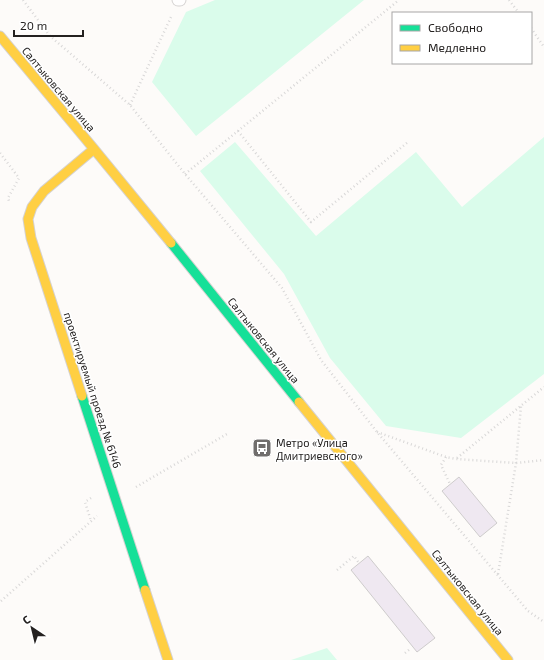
<svg xmlns="http://www.w3.org/2000/svg" width="544" height="660" font-family="'Exo 2',sans-serif">
<style>
.green{fill:#dafceb}
.building{fill:#efe8f1;stroke:#cecccc}
.lines{fill:none;stroke-linecap:round;stroke-linejoin:round}
.lane-casing{stroke:#d5d2d1;stroke-width:13}
.fast-casing{stroke:#d5d2d1;stroke-width:11}
.slow-casing{stroke:#d5d2d1;stroke-width:11}
.path{stroke:#d8d7d7;stroke-width:2.5;stroke-dasharray:1 3;stroke-linecap:butt}
.lane{stroke:#fffefe;stroke-width:11}
.fast{stroke:#16e098;stroke-width:9}
.slow{stroke:#ffcf43;stroke-width:9}
.labels{text-anchor:middle;dominant-baseline:central;stroke-width:3;stroke-linejoin:round;paint-order:stroke}
.street-label{font-size:11px;fill:#242120;stroke:#fff}
.poi-label{font-size:11px;fill:#242120;stroke:#fff;text-anchor:start}
</style>
<rect width="100%" height="100%" fill="#fdfbf9"/>
<!-- green -->
<path class="green" d="M215 0H364L196 136 152 82 186 12Z
M544 137V374L461 438 386 426 330 358 284 274 200 171 235 142 316 236 416 152 462 207Z
M327 648 337 660H291Z"/>
<!-- building -->
<path class="building" d="M459 477 497 523 480 537 442 491Z
M368 556 435 638 417 652 351 570Z"/>
<g class="lines">
<!-- lane casing -->
<g class="lane-casing">
<path id="lane" d="M178 0H180"/>
</g>
<!-- fast casing -->
<g class="fast-casing">
<path id="fast" d="M171 243 299 402
M82 396 145 590"/>
</g>
<!-- slow casing -->
<g class="slow-casing">
<path id="slow" d="M0 36 94 149 171 243
M82 396 31 238 28 219 32 207 44 191 94 149
M299 402 508 660
M145 590 168 660"/>
</g>
<!-- path -->
<path class="path" d="M23 0 50 36 130 105 185 174 282 288 321 360 377 432 528 611 544 622
M509 0 519 13
M531 28 544 47
M130 105 172 15
M238 131 311 222 408 142
M0 153 19 178 8 198 9 201
M185 174 399 0
M377 432 446 457 456 459 516 463 544 460
M446 457 441 465 450 484
M457 458 544 387
M136 487 227 434
M91 498 85 502 91 521
M337 570 354 556 359 563
M498 574 516 463 521 406
M1 601 97 516
M405 653 410 649"/>
<!-- lane -->
<use href="#lane" class="lane"/>
<!-- fast -->
<use href="#fast" class="fast"/>
<!-- slow -->
<use href="#slow" class="slow"/>
</g>
<!-- icons -->
<defs>
<g id="bus-square" transform="scale(1)"><rect x="-9" y="-9" width="18" height="18" rx="4" fill="#706d6c" stroke="#fff"/><path d="M-5-6H5V4H4V6H2V4H-2V6H-4V4H-5ZM-3.5-4V0h7V-4ZM-3.5 1.2v1.5H-2V1.2ZM2 1.2v1.5H3.5V1.2Z" fill="#fff"/></g>
</defs>
<g fill-rule="evenodd">
<use href="#bus-square" x="262" y="448"/>
</g>
<g class="labels">
<!-- street labels -->
<g class="street-label">
<text transform="translate(59 89) rotate(50)">Салтыковская улица</text>
<text transform="translate(264 340) rotate(51)">Салтыковская улица</text>
<text transform="translate(93 390) rotate(72)">проектируемый проезд № 6146</text>
<text transform="translate(468 592) rotate(51)">Салтыковская улица</text>
</g>
<!-- poi labels -->
<g class="poi-label">
<text x="276" y="442">Метро «Улица<tspan x="276" dy="13">Дмитриевского»</tspan></text>
</g>
</g>
<!-- legend -->
<rect x="392" y="12" width="140" height="52" fill="#ffffff" stroke="#a7a6a6"/>
<rect x="400" y="25" width="20" height="6" fill="#16e098" stroke="#a7a6a6"/>
<text x="428" y="32" font-size="12" fill="#242120">Свободно</text>
<rect x="400" y="45" width="20" height="6" fill="#ffcf43" stroke="#a7a6a6"/>
<text x="428" y="52" font-size="12" fill="#242120">Медленно</text>
<!-- north arrow -->
<g transform="translate(32 628) rotate(325)" stroke="#ffffff" stroke-width="3" paint-order="stroke">
<path d="M0-3L7 15L0 10L-7 15Z" fill="#242120"/>
<text y="-6" font-size="11" font-weight="bold" text-anchor="middle" fill="#242120">С</text>
</g>
<!-- scale -->
<path d="M14 30v6h69v-6" fill="none" stroke="#242120" stroke-width="2"/>
<text x="20" y="30" font-size="12" fill="#242120" stroke="#ffffff" stroke-width="3" paint-order="stroke">20 m</text>
</svg>
